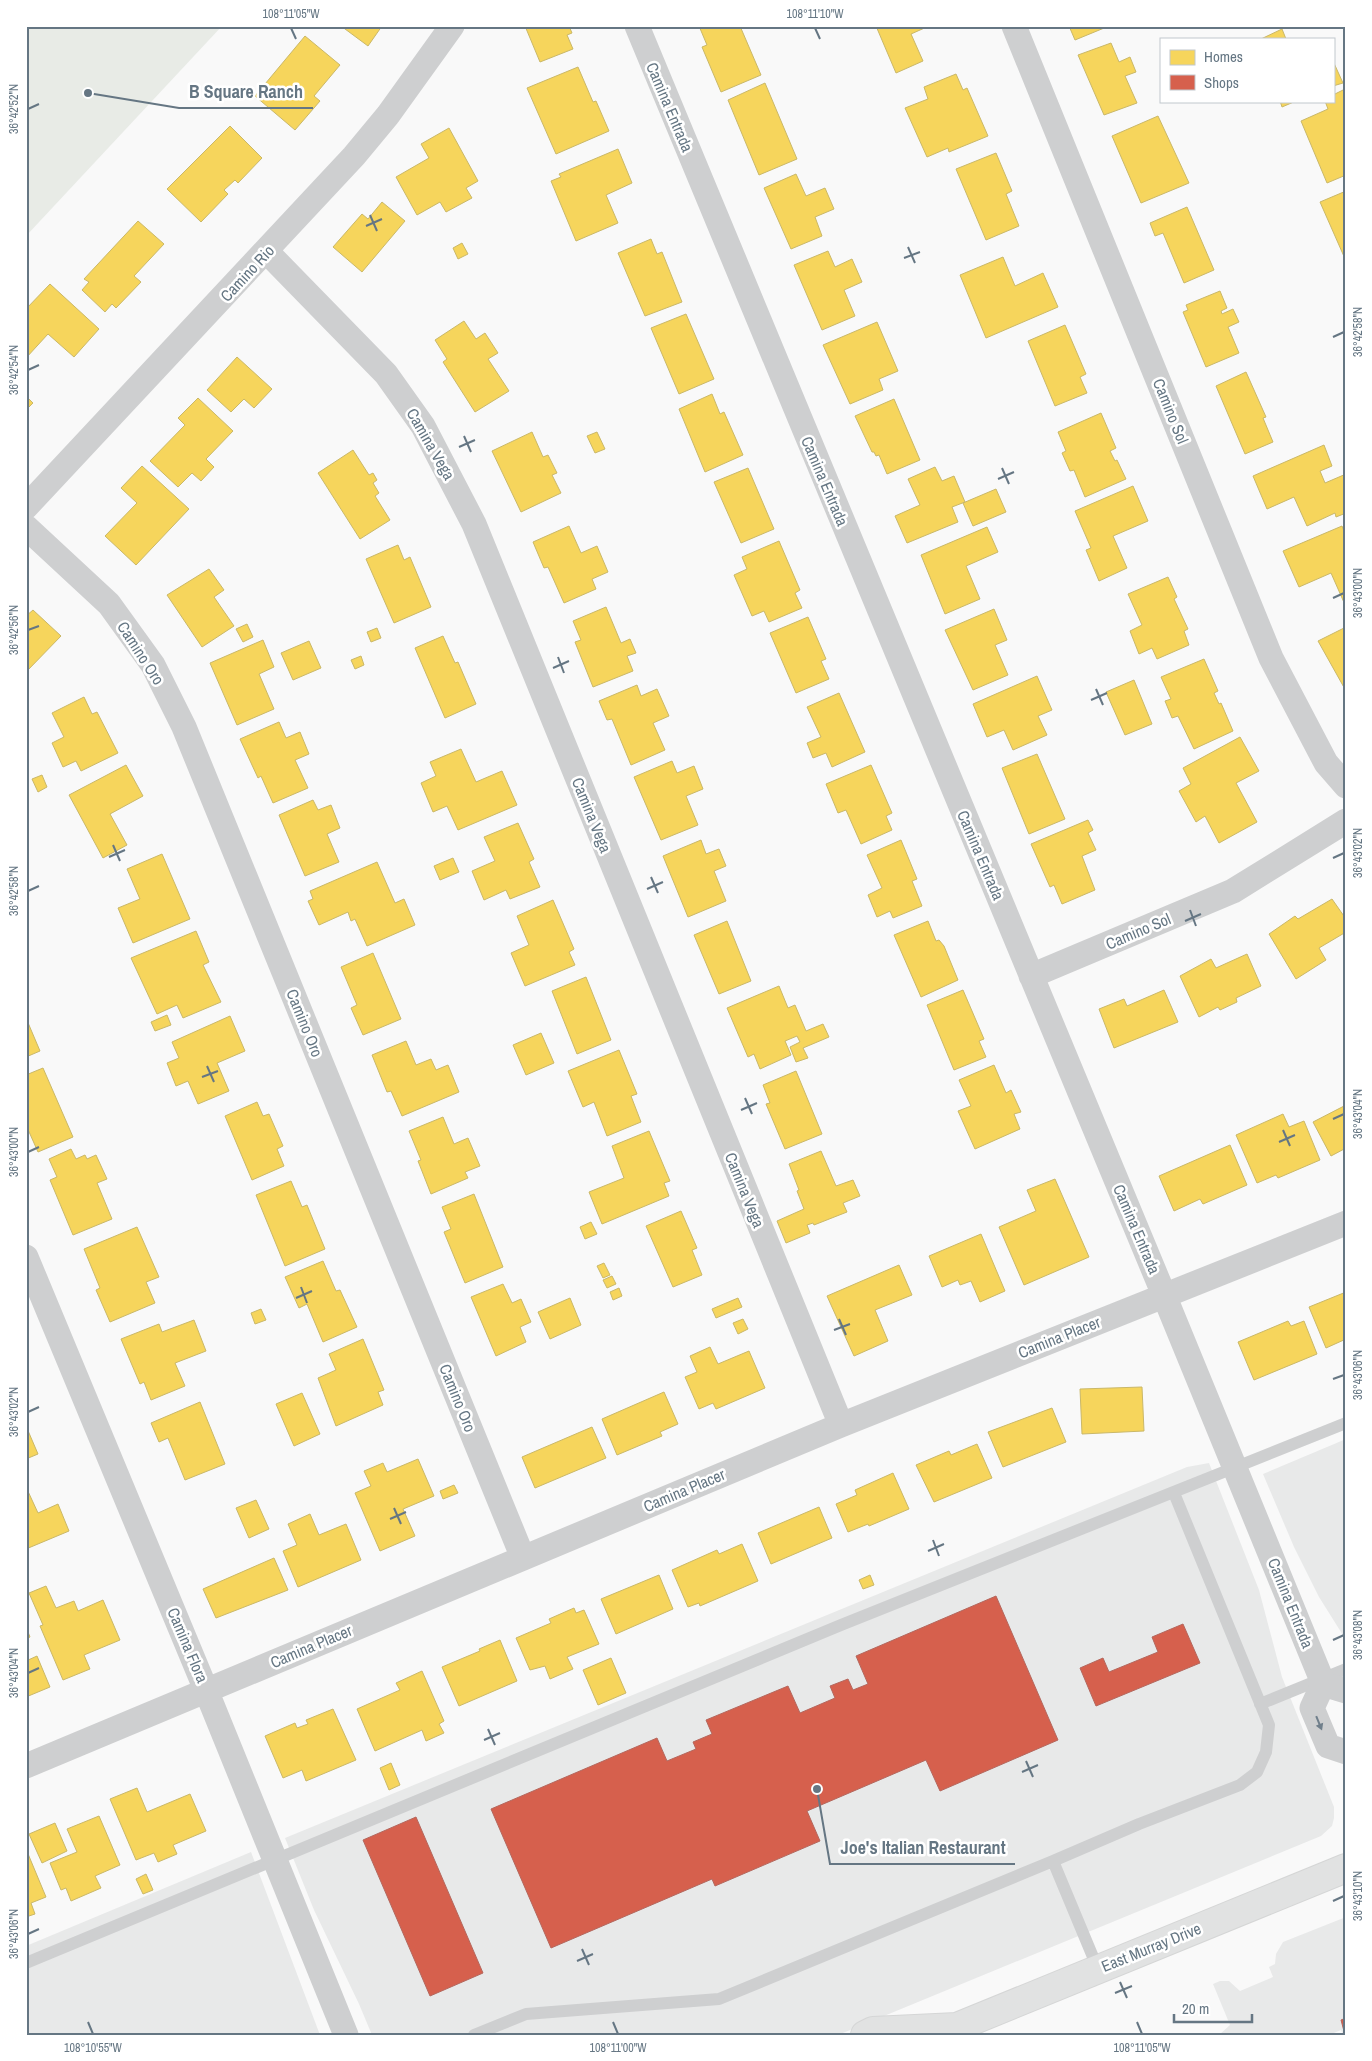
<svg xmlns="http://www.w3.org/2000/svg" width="1372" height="2061" font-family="'Archivo Narrow',sans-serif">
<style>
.built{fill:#e8e9e9}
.green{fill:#e8ebe6}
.homes{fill:#f6d55c;stroke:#cab868}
.shops{fill:#d6604d;stroke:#b4675d}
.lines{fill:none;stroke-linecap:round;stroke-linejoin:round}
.trunk-casing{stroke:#d5d6d6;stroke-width:30}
.service{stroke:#cecfd0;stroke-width:12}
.minor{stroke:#cecfd0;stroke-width:25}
.trunk{stroke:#e1e2e2;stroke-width:28}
.oneway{fill:#707f8b}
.ticks{fill:none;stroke:#657683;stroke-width:2}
.labels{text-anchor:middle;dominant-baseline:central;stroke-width:5;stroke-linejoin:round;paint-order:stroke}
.street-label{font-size:16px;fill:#657683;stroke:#fff}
.leader{fill:none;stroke:#657683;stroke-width:2}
.callout-dot{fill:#657683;stroke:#fff;stroke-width:2}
.callout-label{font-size:18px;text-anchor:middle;font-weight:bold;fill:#657683;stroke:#fff;stroke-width:5;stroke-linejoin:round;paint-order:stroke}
.neatline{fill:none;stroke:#657683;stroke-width:2}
.ticks-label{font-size:12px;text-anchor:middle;fill:#657683}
</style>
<rect width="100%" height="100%" fill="#f9f9f9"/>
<!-- built -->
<path class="built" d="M1346 1439V1640L1319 1597 1294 1547 1263 1474Z
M1209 1463 1259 1590 1282 1677 1334 1807V1818L1332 1826 1321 1836 838 2035H372L359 2004 314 1910 285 1838 1187 1467Z
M251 1852 320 2035H26V1946Z
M1346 1917V2035H1343L1341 2030 1329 2035H1219L1230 2025 1213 1984 1220 1981H1229L1240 1991 1273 1977 1269 1967 1275 1964 1276 1954 1283 1942Z"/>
<!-- green -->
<path class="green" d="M26 26H222L26 236Z"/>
<!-- homes -->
<path class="homes" d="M341 26H382L368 46Z
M525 26H569L572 33 567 35 573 49 540 62Z
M699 26H740L761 75 721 92 702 47 707 45Z
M876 26H929L911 34 923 61 896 73Z
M1069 26H1109L1075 40Z
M1282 29 1286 39H1261Z
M305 36 340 65 314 96 320 101 295 130 255 96Z
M1111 43 1119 62 1130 57 1136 72 1125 76 1137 103 1104 115 1078 55Z
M1333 61 1343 83 1333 86Z
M578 67 593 102 596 101 609 131 556 154 527 88Z
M956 74 963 90 967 88 988 136 949 152 948 148 927 157 905 108 928 99 924 87Z
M765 83 797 159 759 175 728 100Z
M1343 90 1346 97V175L1327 183 1301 121 1328 109 1325 101H1333V95Z
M1280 101H1296L1282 107Z
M1158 116 1189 183 1141 203 1112 136Z
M230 126 262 158 238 183 235 180 224 190 228 194 201 222 167 189Z
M449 128 478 181 466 188 472 198 446 212 440 202 417 215 396 177 429 158 421 144Z
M618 149 632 183 606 195 618 223 576 241 551 181 561 177 559 174Z
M996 153 1012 191 1006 194 1019 226 986 240 956 169Z
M796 174 806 196 825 188 834 209 815 217 822 236 791 249 764 188Z
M1346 191V261L1320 202Z
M382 202 405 221 362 272 333 247 362 214 368 219Z
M1187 207 1214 270 1184 283 1163 233 1155 236 1150 223Z
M138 221 164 244 134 276 141 282 116 308 112 304 105 312 82 290 89 282 84 279Z
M651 239 657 254 662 252 682 302 645 316 618 253Z
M462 243 468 254 458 259 453 248Z
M828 251 835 267 852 259 862 282 844 290 855 316 822 330 794 265Z
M1003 257 1015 286 1043 273 1058 307 986 338 960 275Z
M50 284 99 329 74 357 48 334 26 358V309Z
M1220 291 1227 308 1221 311 1222 314 1233 309 1239 322 1228 327 1239 353 1206 367 1183 312 1188 310 1186 305Z
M686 314 714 379 679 394 651 328Z
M464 321 476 339 485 333 498 353 488 359 509 391 475 412 443 362 447 359 435 340Z
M877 322 898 371 879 379 883 390 850 404 823 345Z
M1065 325 1086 374 1080 377 1087 393 1055 406 1028 341Z
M237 357 272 389 254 408 244 399 231 412 207 390Z
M1246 372 1266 417 1263 418 1273 442 1245 454 1216 386Z
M712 394 720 414 724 412 743 455 705 472 679 409Z
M26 396 33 403 26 410Z
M198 398 233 431 206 459 214 467 201 481 192 473 178 487 150 461 185 425 178 418Z
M894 399 920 460 887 474 879 455 876 456 874 452H872L855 416Z
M1101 413 1116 448 1110 451 1115 461 1117 460 1126 479 1085 497 1074 470 1070 471 1062 453 1066 451 1058 432Z
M532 432 543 457 548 455 557 473 552 475 561 493 521 512 492 451Z
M597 432 605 449 595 453 587 436Z
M1324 445 1332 466 1320 471 1325 483 1346 474V513L1336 517 1335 513 1307 526 1294 497 1267 509 1253 476Z
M353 450 369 475 373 473 377 480 373 483 379 493 375 496 390 520 360 539 318 473Z
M142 466 189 509 136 565 105 536 137 503 121 488Z
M935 467 942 481 954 476 965 502 952 507 958 522 907 543 895 516 920 505 908 479Z
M748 468 774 529 741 543 714 482Z
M1133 486 1148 521 1113 536 1127 568 1099 581 1086 550 1091 548 1075 511Z
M996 489 1006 512 973 526 963 503Z
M569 526 581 553 597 546 608 572 592 579 596 589 564 603 548 567 544 568 533 542Z
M1342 526 1346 536V607L1331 573 1299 587 1283 551Z
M987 527 998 552 966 566 980 599 945 614 921 555Z
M779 541 800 590 795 593 802 608 769 622 764 611 752 616 734 575 747 569 742 557Z
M398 545 404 560 410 557 431 607 394 623 366 559Z
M209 569 224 590 214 597 234 626 202 647 167 595Z
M1168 577 1177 597 1174 599 1188 629 1184 631 1189 645 1157 659 1152 648 1139 654 1130 631 1142 625 1128 594Z
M606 607 621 643 630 639 636 653 627 656 633 671 593 687 575 642 581 640 573 621Z
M994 609 1007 640 995 645 1008 675 973 690 945 630Z
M33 610 61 636 26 672V616Z
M808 617 826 659 821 661 829 679 796 693 770 633Z
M247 624 253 637 243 642 236 629Z
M1346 627V691L1318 641Z
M377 628 381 638 371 642 367 632Z
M443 636 455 663 458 662 476 704 445 718 415 648Z
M263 640 274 667 259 674 274 709 237 725 210 663Z
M309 641 321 668 293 680 281 653Z
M361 656 364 665 355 669 351 660Z
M1204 659 1218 691 1214 693 1219 704 1221 703 1233 731 1194 749 1178 716 1172 718 1165 701 1171 699 1161 677Z
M1037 676 1052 710 1038 716 1047 735 1013 750 1004 730 987 737 973 704Z
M1134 680 1152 724 1125 735 1106 692Z
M637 685 641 696 657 689 669 716 653 723 665 750 631 765 612 719 607 720 599 701Z
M839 693 865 752 832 767 826 753 813 758 807 743 821 737 807 707Z
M84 697 92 714 97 712 118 753 81 771 76 761 63 767 52 743 64 737 52 713Z
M279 722 286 738 300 732 309 754 295 760 308 788 273 803 261 776 258 778 240 739Z
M1240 737 1259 771 1236 783 1257 822 1219 843 1205 816 1196 822 1179 791 1191 784 1183 768Z
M461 749 476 782 502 771 517 805 458 830 447 806 433 812 421 783 436 776 430 762Z
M1037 754 1065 819 1029 834 1002 768Z
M672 761 677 773 694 766 703 789 686 796 698 825 661 840 634 777Z
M126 765 143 796 110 814 127 845 103 858 69 795Z
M871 765 892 813 886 816 892 830 861 844 846 810 838 813 826 784Z
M42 775 47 787 38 792 32 779Z
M313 800 318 810 331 805 340 828 327 834 339 862 305 876 279 815Z
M1088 820 1093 830 1088 833 1096 850 1082 856 1095 890 1062 904 1054 885 1050 887 1031 844Z
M518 823 534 859 529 862 540 887 510 899 506 890 484 900 472 871 495 861 484 837Z
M701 840 706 854 719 849 726 866 714 871 726 901 688 917 663 856Z
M901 840 917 879 912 881 922 906 893 918 890 911 877 917 868 895 882 888 867 855Z
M162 854 190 919 133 943 118 908 140 899 127 869Z
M453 858 459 872 440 880 434 866Z
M377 862 395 903 404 899 415 925 367 946 355 919 351 921 348 912 319 925 308 901 313 899 310 891Z
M1332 899 1346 919V932L1319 948 1326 960 1296 979 1269 934 1295 916 1298 919Z
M553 900 574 949 569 952 575 965 525 986 511 953 529 945 517 916Z
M727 921 751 981 719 994 694 935Z
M928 921 936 941 939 940 944 946 958 980 921 997 894 935Z
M196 931 209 962 203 965 221 1002 183 1018 177 1005 157 1014 131 958Z
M373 953 401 1019 363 1035 351 1008 357 1005 341 967Z
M1247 954 1261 986 1236 998 1237 1002 1220 1010 1218 1007 1199 1017 1180 976 1211 959 1216 968Z
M586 977 611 1040 577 1054 552 991Z
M779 986 788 1008 795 1005 806 1031 823 1024 829 1037 803 1048 808 1058 796 1062 790 1047 800 1042 797 1036 785 1041 791 1055 760 1069 754 1054 748 1057 727 1008Z
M963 990 984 1039 979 1041 986 1057 954 1070 927 1005Z
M1164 990 1178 1022 1114 1048 1099 1009 1124 999 1127 1006Z
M167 1015 171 1025 155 1031 151 1022Z
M230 1016 245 1051 217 1063 229 1091 198 1104 188 1081 176 1086 167 1063 179 1058 172 1042Z
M26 1018 40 1051 26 1057Z
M541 1033 554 1063 526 1075 513 1045Z
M406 1041 416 1065 431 1059 436 1070 448 1065 459 1092 402 1116 391 1091 387 1092 372 1055Z
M619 1050 637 1094 631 1096 641 1122 607 1136 594 1102 583 1107 568 1071Z
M994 1065 1006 1093 1011 1090 1021 1112 1014 1114 1020 1129 975 1149 958 1111 971 1106 959 1080Z
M43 1068 73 1137 38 1152 26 1125V1075Z
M796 1071 822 1134 785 1149 766 1104 770 1103 763 1085Z
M257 1102 263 1116 269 1114 283 1146 277 1149 284 1166 252 1180 225 1116Z
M1346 1105V1148L1331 1156 1313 1122Z
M1283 1114 1289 1127 1304 1121 1320 1160 1278 1178 1276 1175 1257 1183 1236 1135Z
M443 1117 454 1144 468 1138 480 1166 465 1172 468 1178 431 1194 418 1161 421 1160 409 1131Z
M649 1131 670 1181 664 1183 669 1196 602 1224 589 1192 624 1178 612 1146Z
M1230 1145 1247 1185 1203 1204 1200 1199 1174 1211 1159 1176Z
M71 1149 76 1159 85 1155 87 1159 96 1155 107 1179 97 1183 112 1219 73 1235 50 1180 57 1177 49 1159Z
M821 1151 836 1186 853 1180 860 1196 843 1203 847 1212 814 1225 813 1223 807 1225 810 1233 786 1243 777 1221 804 1209 797 1191 799 1190 789 1164Z
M1055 1179 1089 1257 1024 1285 999 1227 1036 1211 1027 1190Z
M291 1181 302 1207 307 1205 325 1249 285 1266 256 1195Z
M474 1194 503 1267 465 1283 444 1232 451 1229 442 1207Z
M681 1211 697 1248 692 1250 702 1275 673 1287 646 1226Z
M591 1222 597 1234 585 1239 580 1227Z
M137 1227 159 1277 146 1282 155 1303 110 1322 96 1290 100 1288 84 1249Z
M981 1234 1005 1291 980 1302 971 1281 960 1285 958 1280 942 1287 929 1256Z
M323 1261 336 1291 340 1290 357 1327 323 1342 307 1304 299 1308 285 1277Z
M604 1263 610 1275 603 1278 597 1266Z
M899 1265 912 1295 875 1310 888 1341 854 1356 827 1296Z
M612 1276 616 1284 607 1288 603 1280Z
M503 1284 512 1303 521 1299 531 1322 520 1327 526 1342 496 1356 471 1297Z
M619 1288 622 1296 613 1300 610 1292Z
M1346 1292V1339L1326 1348 1309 1307Z
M570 1298 581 1325 550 1339 538 1312Z
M738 1298 742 1307 716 1318 712 1309Z
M261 1309 266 1320 255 1324 251 1313Z
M743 1319 748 1329 738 1334 733 1323Z
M194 1320 206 1351 175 1363 185 1386 151 1400 144 1382 140 1384 121 1339 159 1324 162 1332Z
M1288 1321 1291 1326 1304 1321 1317 1354 1254 1380 1238 1342Z
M363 1339 384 1390 378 1392 383 1405 336 1426 318 1378 336 1370 329 1354Z
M710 1347 718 1364 749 1351 765 1388 716 1409 713 1403 699 1409 685 1377 697 1372 690 1356Z
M1142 1387 1144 1431 1082 1434 1080 1389Z
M664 1392 678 1424 660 1432 662 1436 617 1455 602 1419Z
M302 1393 320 1434 294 1446 276 1404Z
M200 1402 225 1464 185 1480 168 1438 159 1442 151 1423Z
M1052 1408 1066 1442 1003 1467 988 1432Z
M26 1426 38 1454 26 1459Z
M592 1427 606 1458 535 1488 522 1457Z
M977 1444 992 1478 934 1502 916 1465 949 1451 951 1455Z
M418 1459 434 1496 403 1509 415 1536 380 1551 355 1493 371 1486 364 1471 383 1463 387 1472Z
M893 1473 909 1509 869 1526 868 1524 848 1532 836 1504 857 1495 855 1490Z
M454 1485 458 1493 443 1499 440 1491Z
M26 1487 38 1513 58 1504 69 1531 26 1549Z
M256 1500 269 1529 249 1538 236 1508Z
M819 1507 832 1538 771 1564 758 1533Z
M310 1514 319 1535 346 1524 361 1560 298 1587 283 1551 297 1545 288 1524Z
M742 1544 758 1581 700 1606 699 1603 688 1607 672 1570 717 1550 719 1554Z
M274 1558 288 1590 216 1618 203 1589Z
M659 1575 673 1609 616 1634 601 1599Z
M870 1575 874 1585 863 1589 859 1580Z
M46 1586 56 1608 74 1601 78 1611 103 1600 120 1640 84 1655 90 1669 63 1680 40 1626 43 1625 29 1593Z
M574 1608 576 1613 584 1610 599 1644 567 1657 573 1669 550 1679 545 1666 530 1670 516 1638 551 1623 549 1619Z
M26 1627 30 1637 26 1639Z
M500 1640 517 1681 459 1706 442 1667 480 1651 479 1649Z
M37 1656 50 1687 26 1697V1661Z
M611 1658 626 1693 598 1705 583 1670Z
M422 1671 444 1721 439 1724 444 1733 426 1741 422 1730 375 1751 357 1709 400 1690 396 1683Z
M333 1709 356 1760 306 1781 302 1770 283 1778 265 1736 295 1723 297 1728 308 1724 306 1720Z
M391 1763 400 1785 389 1790 380 1768Z
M137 1788 147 1812 190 1794 206 1831 173 1845 177 1854 158 1862 154 1853 136 1860 110 1799Z
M99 1816 120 1865 95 1876 101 1888 71 1901 66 1888 61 1890 50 1863 77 1852 67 1829Z
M55 1823 67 1851 42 1863 29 1834Z
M26 1849 46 1897 31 1903 35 1914 26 1917Z
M146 1874 153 1890 143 1894 136 1879Z"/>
<!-- shops -->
<path class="shops" d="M996 1596 1058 1740 940 1791 926 1760 807 1811 820 1841 715 1886 712 1879 551 1948 491 1809 657 1738 667 1761 696 1749 693 1742 712 1734 706 1720 788 1686 800 1713 835 1698 830 1686 848 1679 853 1690 868 1684 856 1656Z
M1183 1624 1200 1663 1096 1706 1080 1668 1103 1658 1109 1672 1158 1652 1152 1637Z
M416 1817 483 1973 430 1996 363 1840Z
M1346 2018V2035H1345L1341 2020Z"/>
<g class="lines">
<!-- trunk casing -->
<g class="trunk-casing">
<path id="trunk" d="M865 2035 873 2031 957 2027
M947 2035 957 2027 1346 1868"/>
</g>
<!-- service -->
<path class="service" d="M1260 1704 1346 1669
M1053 1861 1139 1824 1240 1785 1257 1772 1266 1752 1269 1725 1174 1493
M26 1963 841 1625 1346 1423
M474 2035 526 2014 719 1999 1053 1861 1098 1969"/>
<!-- minor -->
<path class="minor" d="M637 26 1164 1295 1321 1678 1323 1684 1312 1708 1328 1746 1346 1752
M1014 26 1271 658 1326 763 1346 786
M267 252 386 374 423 426 474 524 841 1425
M26 507 354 156 388 115 452 26
M26 527 109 604 153 665 184 727 523 1558
M1031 976 1233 891 1346 821
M26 1257 206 1690 346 2035
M1323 1684 1346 1691
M26 1766 841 1425 1346 1223"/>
<!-- trunk -->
<use href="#trunk" class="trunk"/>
</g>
<!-- one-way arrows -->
<defs><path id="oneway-solid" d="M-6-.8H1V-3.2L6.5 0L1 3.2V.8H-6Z" transform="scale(1.25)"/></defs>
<use class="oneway" href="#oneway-solid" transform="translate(1319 1723) rotate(68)"/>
<!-- ticks -->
<path class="ticks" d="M291 28 296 39M815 28 820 39M28 109 39 104M370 215 377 231M366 226 382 219M908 247 915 263M904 258 920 252M1333 337 1344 332M28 370 39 365M464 436 471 452M459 447 475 440M1002 468 1009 484M998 479 1014 472M1333 598 1344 593M28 630 39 626M558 657 564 673M553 668 569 661M1096 689 1103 705M1091 700 1107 693M113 845 120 861M109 857 125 850M1333 858 1344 853M651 877 658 893M647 889 663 882M28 891 39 886M1190 910 1196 926M1185 921 1201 914M207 1066 214 1082M202 1077 218 1071M745 1098 752 1114M741 1110 757 1103M1333 1119 1344 1114M1283 1130 1290 1146M1279 1142 1295 1135M28 1152 39 1147M301 1287 307 1303M296 1298 312 1291M839 1319 846 1335M834 1330 850 1324M1333 1379 1344 1375M28 1412 39 1407M394 1508 401 1524M390 1519 406 1512M933 1540 939 1556M928 1551 944 1544M1333 1640 1344 1635M28 1673 39 1668M488 1729 495 1745M484 1740 500 1733M1026 1761 1033 1777M1022 1772 1038 1765M1333 1901 1344 1896M28 1934 39 1929M582 1949 589 1965M577 1961 593 1954M1120 1982 1127 1998M1115 1993 1132 1986M88 2022 93 2034M613 2022 618 2034M1137 2022 1142 2034"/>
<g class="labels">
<!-- street labels -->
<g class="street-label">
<text transform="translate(670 107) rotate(67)">Camina Entrada</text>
<text transform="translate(247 273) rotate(-47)">Camino Rio</text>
<text transform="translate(1171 411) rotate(68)">Camino Sol</text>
<text transform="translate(431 444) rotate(60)">Camina Vega</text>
<text transform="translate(825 481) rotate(67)">Camina Entrada</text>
<text transform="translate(141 653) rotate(57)">Camino Oro</text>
<text transform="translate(592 815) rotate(68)">Camina Vega</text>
<text transform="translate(981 855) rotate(67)">Camina Entrada</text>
<text transform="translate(1138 931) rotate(-23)">Camino Sol</text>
<text transform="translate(305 1023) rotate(68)">Camino Oro</text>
<text transform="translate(745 1190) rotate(68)">Camina Vega</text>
<text transform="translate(1137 1229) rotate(67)">Camina Entrada</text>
<text transform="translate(1059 1337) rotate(-22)">Camina Placer</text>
<text transform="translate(458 1398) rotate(68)">Camino Oro</text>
<text transform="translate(684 1490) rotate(-23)">Camina Placer</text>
<text transform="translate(1291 1603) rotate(68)">Camina Entrada</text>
<text transform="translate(188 1645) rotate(67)">Camina Flora</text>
<text transform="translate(311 1646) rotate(-23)">Camina Placer</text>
<text transform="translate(1151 1947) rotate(-22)">East Murray Drive</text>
</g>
</g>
<!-- callouts -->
<path class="leader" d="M88 93L179 108H313M817 1789L830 1864H1015"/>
<g class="callout-dot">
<circle cx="88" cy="93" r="5"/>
<circle cx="817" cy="1789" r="5"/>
</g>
<g class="callout-label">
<text x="246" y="98">B Square Ranch</text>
<text x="923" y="1854">Joe's Italian Restaurant</text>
</g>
<!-- border -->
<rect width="1372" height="2061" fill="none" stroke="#ffffff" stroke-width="55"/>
<!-- legend -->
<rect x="1160" y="38" width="175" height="65" fill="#ffffff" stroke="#c1c8cd"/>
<rect x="1170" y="50" width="25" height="15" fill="#f6d55c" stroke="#c1c8cd"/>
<text x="1204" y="62" font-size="15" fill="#657683">Homes</text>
<rect x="1170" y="75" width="25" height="15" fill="#d6604d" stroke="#c1c8cd"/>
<text x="1204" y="88" font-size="15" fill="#657683">Shops</text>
<!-- scale -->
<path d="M1174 2014v8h78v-8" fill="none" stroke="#657683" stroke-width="2.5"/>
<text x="1182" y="2014" font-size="15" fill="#657683" stroke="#ffffff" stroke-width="4" paint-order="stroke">20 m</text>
<rect x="28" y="28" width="1316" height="2006" class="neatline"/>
<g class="ticks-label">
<text x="291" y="18">108°11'05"W</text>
<text x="815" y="18">108°11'10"W</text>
<text transform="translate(14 109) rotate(-90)" y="4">36°42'52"N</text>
<text transform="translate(1358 332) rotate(-90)" y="4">36°42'58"N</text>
<text transform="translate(14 370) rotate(-90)" y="4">36°42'54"N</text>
<text transform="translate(1358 593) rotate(-90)" y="4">36°43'00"N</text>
<text transform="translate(14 630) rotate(-90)" y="4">36°42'56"N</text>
<text transform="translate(1358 853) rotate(-90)" y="4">36°43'02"N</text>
<text transform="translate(14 891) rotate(-90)" y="4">36°42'58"N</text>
<text transform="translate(1358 1114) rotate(-90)" y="4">36°43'04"N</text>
<text transform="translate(14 1152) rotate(-90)" y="4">36°43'00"N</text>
<text transform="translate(1358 1375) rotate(-90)" y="4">36°43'06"N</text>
<text transform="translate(14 1412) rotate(-90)" y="4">36°43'02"N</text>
<text transform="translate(1358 1635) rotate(-90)" y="4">36°43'08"N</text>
<text transform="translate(14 1673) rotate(-90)" y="4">36°43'04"N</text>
<text transform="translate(1358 1896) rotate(-90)" y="4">36°43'10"N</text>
<text transform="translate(14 1934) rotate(-90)" y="4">36°43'06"N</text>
<text x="93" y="2052">108°10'55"W</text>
<text x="618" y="2052">108°11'00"W</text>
<text x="1142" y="2052">108°11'05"W</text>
</g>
</svg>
